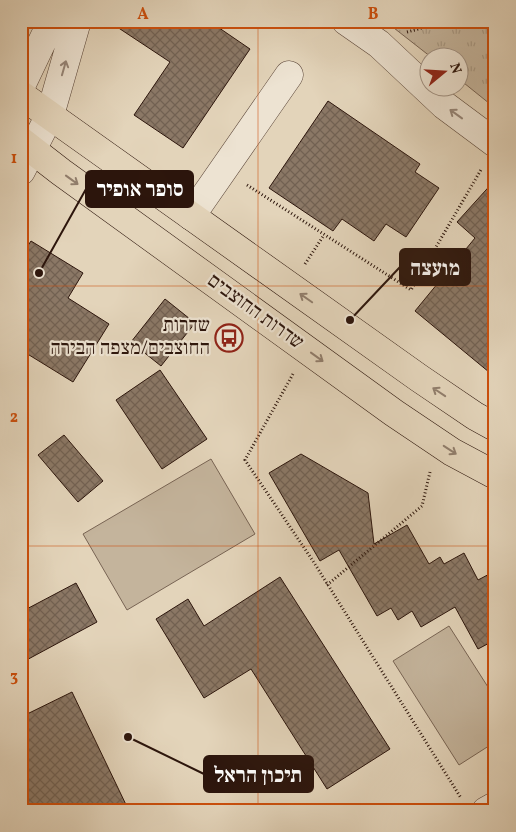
<svg xmlns="http://www.w3.org/2000/svg" width="516" height="832" font-family="Vollkorn,'Frank Ruhl Libre',serif">
<style>
.park{fill:url(#park-tufts);stroke:#786454}
.pitch{fill:#c4b49c;stroke:#786454}
.building{fill:url(#building-cross-hatch);stroke:#2c150c}
.lines{fill:none;stroke-linecap:round;stroke-linejoin:round}
.minor-casing{stroke:#5a4538;stroke-width:29}
.major-casing{stroke:#2c150c;stroke-width:29}
.path{stroke:#2c150c;stroke-width:3;stroke-dasharray:1 2.5;stroke-linecap:butt}
.minor{stroke:#ede3d2;stroke-width:28}
.major{stroke:#e3d4ba;stroke-width:28}
.oneway{stroke:#968679}
.oneway2{stroke:#917e6c}
.grid{fill:none;stroke:#cc4f0c;stroke-width:1;stroke-opacity:0.55}
.labels{text-anchor:middle;dominant-baseline:central;stroke-width:4.5;stroke-linejoin:round;paint-order:stroke}
.street-label{font-size:20px;fill:#2c150c;stroke:#ede3d2}
.poi-label{font-size:20px;fill:#2c150c;stroke:#ede3d2;text-anchor:end}
.leader{fill:none;stroke:#2c150c;stroke-width:2}
.callout-dot{fill:#2c150c;stroke:#ede3d2;stroke-width:2}
.callout{fill:#2c150c;stroke:#2c150c;stroke-width:2}
.callout-label{font-size:21px;text-anchor:middle;font-weight:bold;fill:#fff}
.neatline{fill:none;stroke:#cc4f0c;stroke-width:2}
.grid-label{font-size:16px;text-anchor:middle;font-weight:bold;fill:#cc4f0c}
</style>
<defs>
<pattern id="park-tufts" width="24" height="20" patternUnits="userSpaceOnUse" patternTransform="scale(1.25)"><rect width="24" height="20" fill="#c4b49c"/><path d="M3 7l-1-3M5 7V3M7 7l1-3M15 17l-1-3M17 17v-4M19 17l1-3" fill="none" stroke="#a99a85"/></pattern>
<pattern id="building-cross-hatch" width="8" height="8" patternUnits="userSpaceOnUse" patternTransform="scale(1.25)"><rect width="8" height="8" fill="#8b7866"/><path d="M0 0l8 8M0 8l8-8" fill="none" stroke="#726152"/></pattern>
</defs>
<rect width="100%" height="100%" fill="#e3d4ba"/>
<filter id="stains"><feTurbulence type="fractalNoise" baseFrequency=".004" numOctaves="4"/><feColorMatrix values="0 0 0 0 .2 0 0 0 0 .09 0 0 0 0 .02 0 0 0 .5 -.17"/></filter>
<radialGradient id="worn" r=".72"><stop offset=".6" stop-color="#630" stop-opacity="0"/><stop offset="1" stop-color="#630" stop-opacity=".3"/></radialGradient>
<!-- park -->
<path class="park" d="M385 21H495V108L459 79 458 58 431 57Z"/>
<!-- pitch -->
<path class="pitch" d="M211 459 255 534 127 610 83 534Z
M449 626 495 698V742L459 765 393 661Z"/>
<!-- building -->
<path class="building" d="M108 21H209L250 49 183 148 134 115 170 62Z
M328 101 420 164 415 172 439 188 406 237 386 224 374 241 342 219 333 231 269 188Z
M495 180V377L415 311 475 238 457 222Z
M31 241 83 273 68 298 109 324 73 382 21 350V256Z
M165 299 195 323 161 366 131 342Z
M160 370 207 439 162 469 116 400Z
M64 435 103 481 78 502 38 455Z
M301 454 368 493 374 544 407 525 429 564 440 557 444 564 464 553 478 580 495 571V640L478 649 455 607 421 627 412 611 398 620 391 608 377 616 339 550 320 561 269 473Z
M280 577 390 749 327 789 251 669 204 698 156 619 188 599 204 626Z
M76 583 97 622 21 663V612Z
M72 692 129 811H21V717Z"/>
<g class="lines">
<!-- minor casing -->
<g class="minor-casing">
<path id="minor" d="M346 21 379 44 444 105 495 143
M21 86 52 21
M21 171 50 115 77 21
M191 216 289 75
M486 811 495 806"/>
</g>
<!-- major casing -->
<g class="major-casing">
<path id="major" d="M21 95 419 378 475 416 495 427
M21 141 61 172 394 413 452 452 495 475"/>
</g>
<!-- path -->
<path class="path" d="M407 32 448 21
M247 185 411 290 482 168
M305 264 324 235
M293 374 245 460 313 561 461 798
M327 585 422 506 430 472"/>
<!-- minor -->
<use href="#minor" class="minor"/>
<!-- major -->
<use href="#major" class="major"/>
</g>
<!-- one-way arrows -->
<defs><path id="oneway-shaft" d="M-6 0H5M1.5-3L5.5 0L1.5 3" fill="none" stroke-width="1.6" stroke-linecap="round" stroke-linejoin="round" transform="scale(1.25)"/></defs>
<g class="oneway">
<use href="#oneway-shaft" transform="translate(64 68) rotate(-74)"/>
<use href="#oneway-shaft" transform="translate(456 114) rotate(-144)"/>
</g>
<g class="oneway2">
<use href="#oneway-shaft" transform="translate(72 180) rotate(36)"/>
<use href="#oneway-shaft" transform="translate(306 298) rotate(-145)"/>
<use href="#oneway-shaft" transform="translate(317 357) rotate(36)"/>
<use href="#oneway-shaft" transform="translate(439 392) rotate(-146)"/>
<use href="#oneway-shaft" transform="translate(450 450) rotate(33)"/>
</g>
<!-- grid -->
<path class="grid" d="M258 21V811M21 286H495M21 546H495"/>
<!-- icons -->
<defs>
<g id="bus-ring" transform="scale(1.4375)"><circle r="9.5" fill="#ede3d2" stroke="#8f2418" stroke-width="1.5"/><path d="M-5-6H5V4H4V6H2V4H-2V6H-4V4H-5ZM-3.5-4V0h7V-4ZM-3.5 1.2v1.5H-2V1.2ZM2 1.2v1.5H3.5V1.2Z" fill="#8f2418"/></g>
</defs>
<g fill-rule="evenodd">
<use href="#bus-ring" x="229" y="338"/>
</g>
<g class="labels">
<!-- street labels -->
<g class="street-label">
<text transform="translate(255 312) rotate(36)">שדרות החוצבים</text>
</g>
<!-- poi labels -->
<g class="poi-label">
<text x="210" y="326">שדרות<tspan x="210" dy="23">החוצבים/מצפה הבירה</tspan></text>
</g>
</g>
<!-- callouts -->
<path class="leader" d="M39 273L86 189M350 320L400 267M128 737L204 774"/>
<g class="callout-dot">
<circle cx="39" cy="273" r="5"/>
<circle cx="350" cy="320" r="5"/>
<circle cx="128" cy="737" r="5"/>
</g>
<g class="callout">
<rect x="86" y="171" width="107" height="36" rx="5"/>
<rect x="400" y="249" width="70" height="36" rx="5"/>
<rect x="204" y="756" width="109" height="36" rx="5"/>
</g>
<g class="callout-label">
<text x="140" y="196">סופר אופיר</text>
<text x="435" y="275">מועצה</text>
<text x="258" y="782">תיכון הראל</text>
</g>
<!-- margin -->
<rect width="516" height="832" fill="none" stroke="#e3d4ba" stroke-width="55"/>
<!-- north arrow -->
<g transform="translate(444 72) rotate(72)"><circle r="24" fill="#ede3d2" stroke="#a09183"/>
<path d="M0-4L9 19L0 12L-9 19Z" fill="#8f2418"/>
<text y="-8" font-size="14" font-weight="bold" text-anchor="middle" fill="#2c150c">N</text>
</g>
<rect x="28" y="28" width="460" height="776" class="neatline"/>
<g class="grid-label">
<text x="143" y="19">A</text>
<text x="373" y="19">B</text>
<text x="14" y="163">1</text>
<text x="14" y="422">2</text>
<text x="14" y="681">3</text>
</g>
<rect width="100%" height="100%" filter="url(#stains)"/>
<rect width="100%" height="100%" fill="url(#worn)"/>
</svg>
